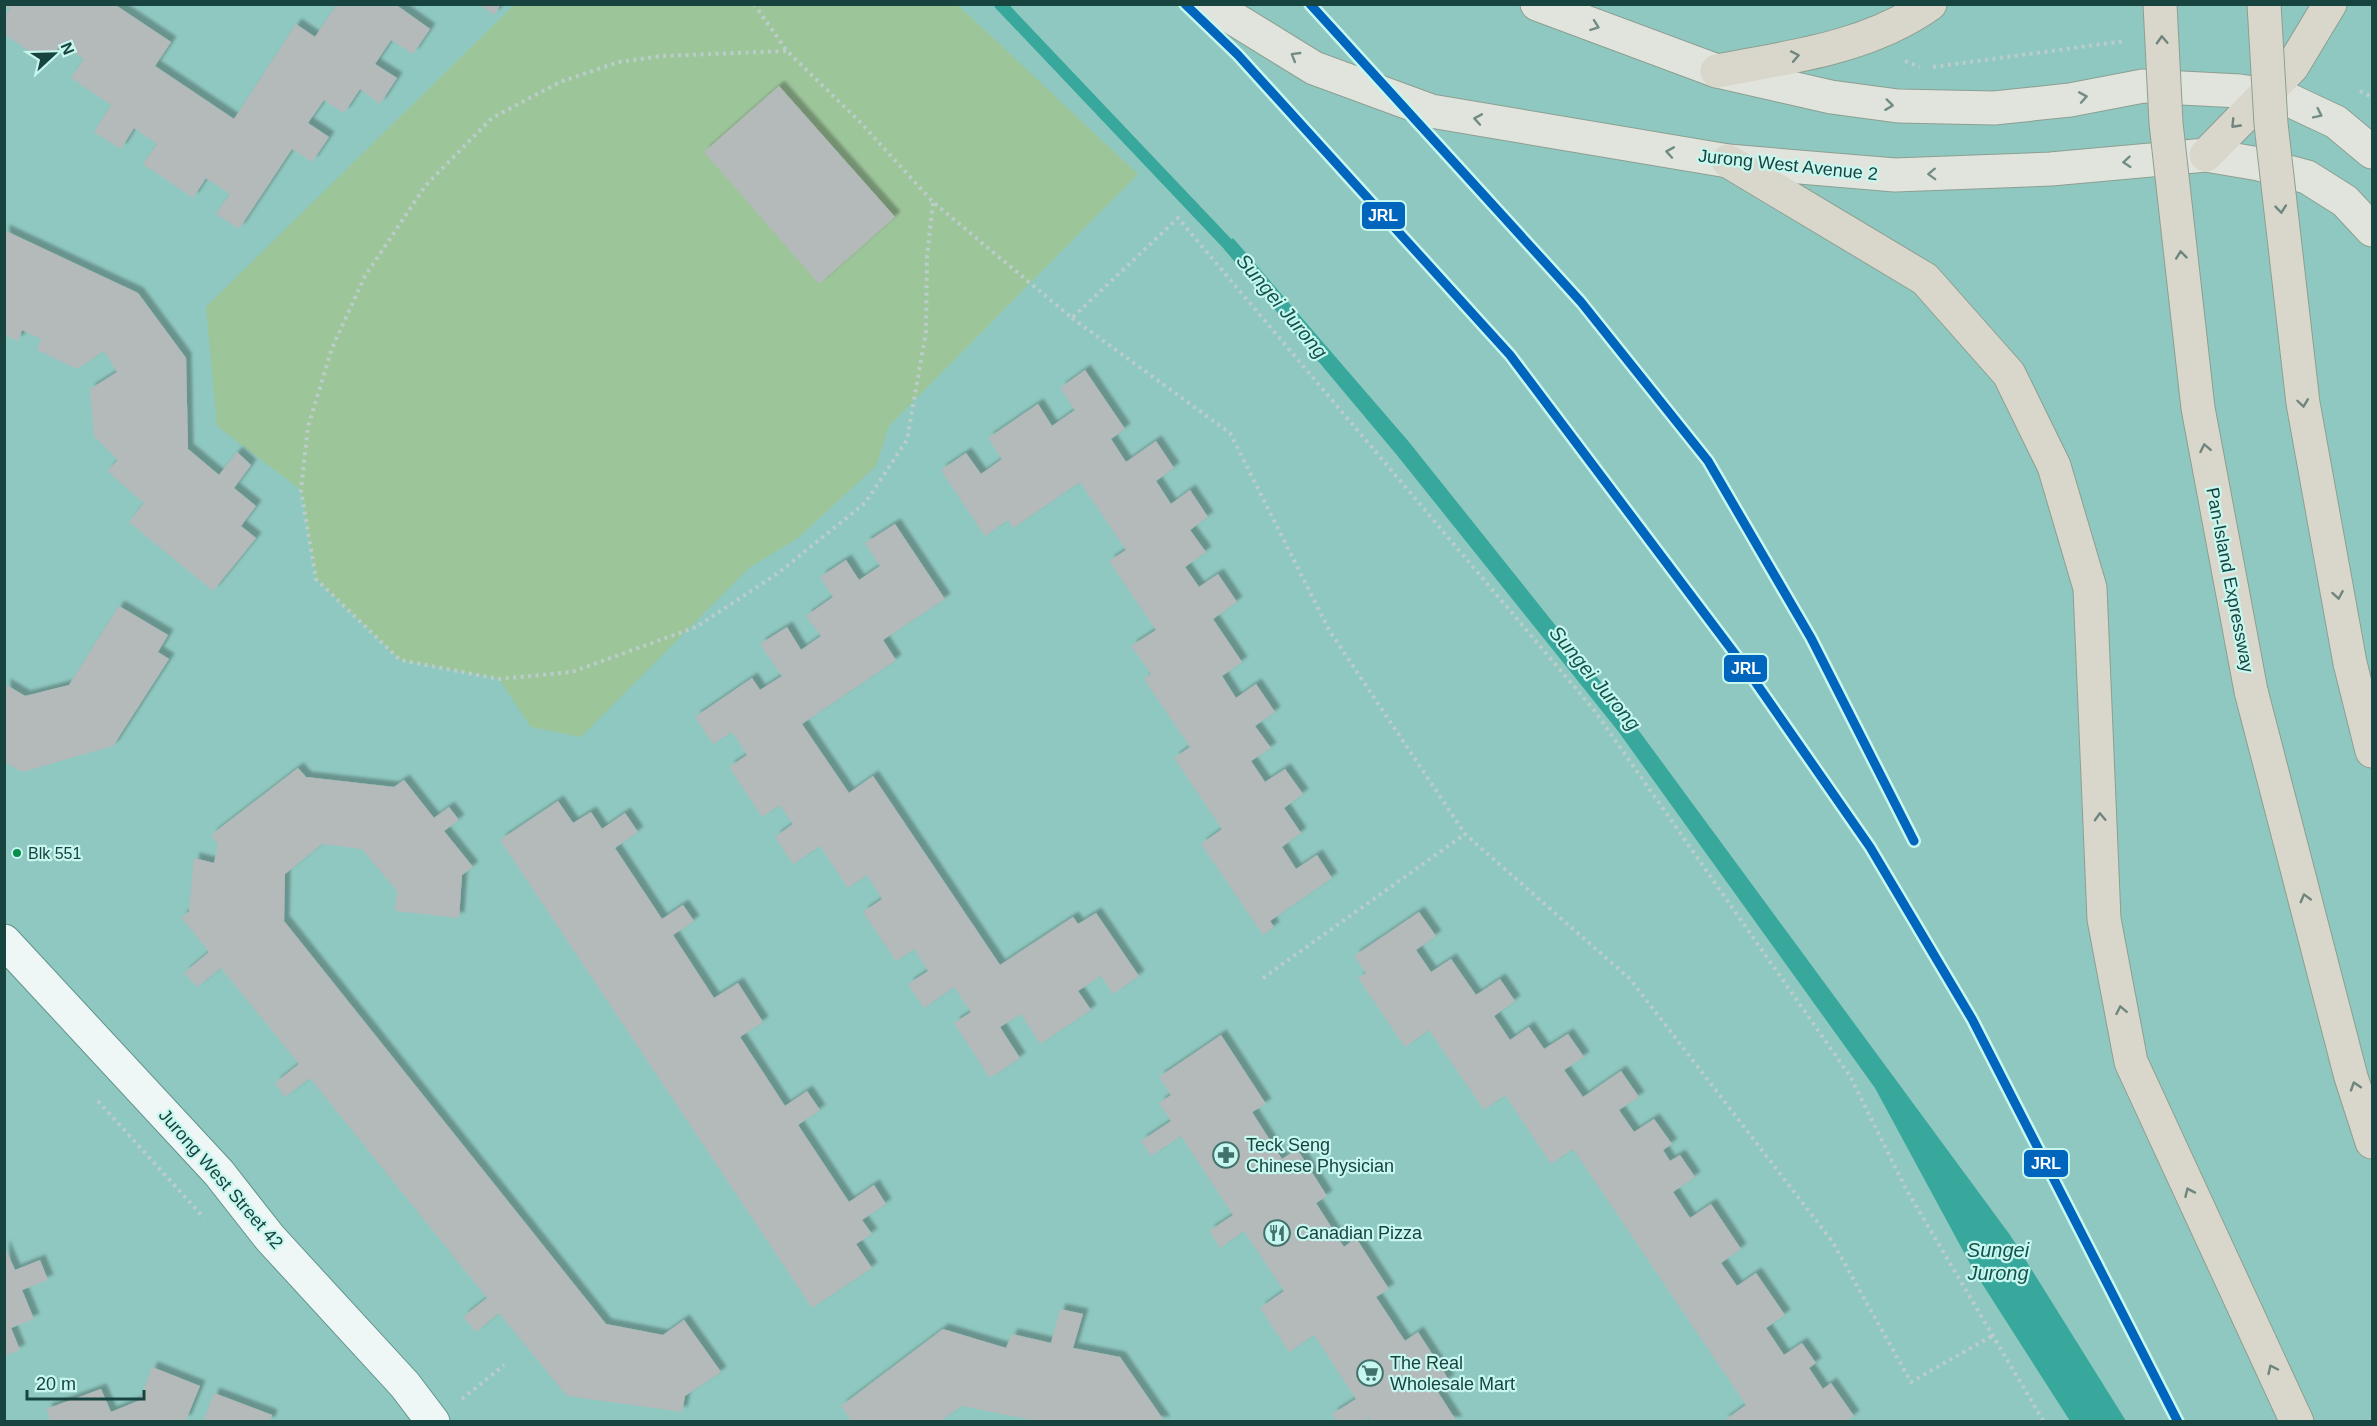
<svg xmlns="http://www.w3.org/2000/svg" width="2377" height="1426" font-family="Arial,sans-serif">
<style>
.green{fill:#9dc59a}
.water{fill:#38a79c}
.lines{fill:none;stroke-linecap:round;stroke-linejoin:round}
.stream{stroke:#38a79c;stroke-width:12}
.building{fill:#b4b9ba;filter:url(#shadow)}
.minor-casing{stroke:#61938d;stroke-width:35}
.major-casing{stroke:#8c9f90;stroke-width:35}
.highway-casing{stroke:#8c9f90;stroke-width:35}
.path{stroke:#bacdca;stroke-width:4;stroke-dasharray:3 4.5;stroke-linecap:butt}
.minor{stroke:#eef7f6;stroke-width:33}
.major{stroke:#e1e4dd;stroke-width:33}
.highway{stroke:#d9d7cc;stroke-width:33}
.highway-bridge-casing{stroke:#8c9f90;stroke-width:35;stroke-linecap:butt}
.highway-bridge{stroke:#d9d7cc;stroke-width:33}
.metro-1-casing{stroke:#c7f7ef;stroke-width:14}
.metro-1{stroke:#0065bd;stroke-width:9}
.oneway{stroke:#728c86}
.oneway2{stroke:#6e867e}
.bus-dot{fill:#068e4c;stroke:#c7f7ef;stroke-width:2}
.labels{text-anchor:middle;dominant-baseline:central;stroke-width:4.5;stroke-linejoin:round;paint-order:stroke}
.bus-label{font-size:16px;fill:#17443f;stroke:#c7f7ef;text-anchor:start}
.street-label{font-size:18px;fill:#17443f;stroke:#c7f7ef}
.poi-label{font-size:18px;fill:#17443f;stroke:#c7f7ef;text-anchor:start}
.water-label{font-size:20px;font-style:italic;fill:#11544c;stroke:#c7f7ef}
.line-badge{stroke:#c7f7ef;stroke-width:2}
.badge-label{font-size:16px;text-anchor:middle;font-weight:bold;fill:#fff}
</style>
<defs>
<filter id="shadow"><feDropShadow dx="5.5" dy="-5.5" stdDeviation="1.5" flood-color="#0004"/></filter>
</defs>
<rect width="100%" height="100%" fill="#8fc8c0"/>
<!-- green -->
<path class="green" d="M514 5H958L1138 174 889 426 876 466 798 538 749 568 581 737 531 727 499 679 400 660 316 579 301 490 217 426 206 307Z"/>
<!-- water -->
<path class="water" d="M1233 238 1409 442 1631 720 2010 1235 2126 1421H2070L1974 1271 1875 1088 1618 731 1396 454 1224 249Z"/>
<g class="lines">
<!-- stream -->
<path class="stream" d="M1000 4 1239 256"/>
</g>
<!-- building -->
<path class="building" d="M4 4H114L171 42 155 66 234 119 296 24 315 37 337 4H395L430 29 413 54 391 40 375 64 397 78 380 104 360 89 344 113 324 100 308 123 329 137 312 162 292 149 239 229 216 214 230 194 206 178 193 198 143 164 157 144 134 128 121 149 94 132 111 105 71 78 84 59 61 44 48 64 4 34V17L10 9Z
M479 4H501L494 15Z
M779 86 895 217 819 284 704 152Z
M4 230 138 293 186 358 188 449 219 475 237 452 251 465 234 488 256 506 241 526 256 538 213 591 129 522 144 503 107 471 118 460 94 436 90 389 117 372 104 351 77 369 37 350 41 339 22 330 18 341 4 335Z
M1085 370 1125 429 1111 439 1126 462 1156 441 1174 468 1156 481 1171 504 1190 490 1208 517 1190 530 1206 552 1185 567 1199 587 1218 574 1237 602 1213 619 1242 662 1222 676 1236 698 1256 684 1275 712 1255 726 1271 748 1251 761 1265 782 1285 769 1303 794 1284 808 1301 833 1282 847 1296 869 1317 855 1332 878 1270 921 1274 927 1263 935 1201 844 1222 829 1174 758 1190 747 1144 679 1151 674 1131 646 1156 630 1109 561 1126 550 1080 482 1013 528 1008 520 985 536 941 470 966 453 981 474 1002 459 988 438 1038 404 1052 426 1075 410 1060 388Z
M895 524 945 599 883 640 896 660 802 724 849 793 873 776 1000 965 1073 917 1078 924 1096 913 1139 976 1113 994 1101 976 1078 991 1091 1010 1040 1044 1021 1014 1000 1027 1020 1058 990 1078 954 1023 971 1012 954 987 924 1008 908 984 928 971 914 949 896 961 863 912 882 899 867 875 848 888 820 846 793 864 775 837 793 824 780 805 762 817 729 767 747 755 732 732 713 744 695 717 752 678 760 690 782 676 760 644 787 627 801 650 821 636 806 616 833 597 820 577 846 560 859 580 880 566 865 543Z
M119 606 168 635 158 652 169 659 113 746 22 772 5 762V684L25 696 69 685Z
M298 768 306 777 394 787 404 780 434 818 449 807 459 820 444 831 473 867 462 875 459 918 395 911 397 891 362 849 322 844 285 874 284 921 606 1324 663 1335 684 1320 721 1372 685 1396 682 1412 567 1396 499 1313 476 1332 463 1317 487 1298 310 1078 285 1097 275 1083 299 1064 221 968 197 987 184 973 209 952 181 917 189 912 194 858 214 863 218 844 211 835Z
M558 801 573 823 591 812 602 829 625 813 638 832 615 848 662 919 683 905 694 921 673 935 714 998 738 983 763 1022 740 1037 785 1106 807 1091 820 1110 798 1125 849 1202 874 1185 886 1204 862 1220 872 1234 856 1244 872 1268 812 1308 500 840Z
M1419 912 1436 936 1416 950 1431 972 1451 959 1476 995 1500 979 1515 1001 1494 1016 1510 1040 1529 1027 1544 1049 1568 1034 1584 1057 1564 1070 1583 1097 1621 1071 1639 1097 1619 1110 1634 1132 1654 1119 1672 1144 1663 1150 1670 1161 1680 1155 1695 1177 1673 1192 1690 1218 1711 1204 1741 1249 1721 1263 1737 1286 1756 1273 1785 1315 1766 1328 1784 1355 1802 1343 1816 1363 1809 1368 1823 1389 1831 1383 1854 1416 1846 1422H1722L1746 1405 1573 1149 1551 1164 1505 1095 1484 1110 1429 1030 1405 1047 1358 978 1366 973 1354 956Z
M1221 1035 1266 1104 1252 1112 1282 1159 1297 1149 1327 1196 1316 1203 1344 1247 1356 1238 1389 1289 1376 1297 1405 1341 1418 1332 1449 1380 1436 1389 1457 1422H1371L1369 1417 1363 1422H1337L1332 1414 1356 1399 1314 1335 1289 1352 1260 1308 1284 1291 1244 1231 1220 1248 1209 1231 1233 1215 1181 1136 1151 1156 1141 1141 1171 1121 1159 1103 1171 1095 1159 1077Z
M4 1245 15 1270 40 1260 48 1280 22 1290 34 1319 11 1328 20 1350 4 1356Z
M1060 1309 1083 1314 1073 1348 1120 1357 1165 1422H1042L962 1406 939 1422H852L841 1406 943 1329 1006 1348 1012 1334 1051 1343Z
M152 1367 200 1386 186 1420 51 1422 46 1409 101 1389 111 1412 140 1400Z
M214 1393 272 1415 270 1422H203Z"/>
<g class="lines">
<!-- minor casing -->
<g class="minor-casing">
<path id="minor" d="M4 941 219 1173 270 1238 405 1385 433 1422"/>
</g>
<!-- major casing -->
<g class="major-casing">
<path id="major" d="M1210 4 1314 68 1431 111 1728 161 1895 175 2051 169 2206 155 2259 164 2307 177 2345 201 2372 230
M1537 4 1717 71 1831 97 1898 106 1994 108 2070 100 2143 86 2240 91 2285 98 2336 122 2372 152"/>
</g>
<!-- highway casing -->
<g class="highway-casing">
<path id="highway" d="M1717 71C1790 57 1868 48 1930 4
M2206 155 2292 67 2330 4
M1728 161 1925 279 2009 374 2054 466 2090 588 2104 919 2131 1062 2297 1422
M2350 663 2372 751
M2251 691 2351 1077 2372 1142"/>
</g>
<!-- path -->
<path class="path" d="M754 4 787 51 860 122 933 202 1072 318 1178 218 1594 710 1850 1076 1906 1189 2044 1422
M786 51 662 56 619 62 560 82 492 118 426 185 365 276 332 348 308 427 301 490 316 579 400 660 499 679 572 672 696 627 777 574 865 503 907 440 926 332 927 256 933 202
M1905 61 1920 67
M1933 67 2125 41
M2360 91 2372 97
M1072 318 1230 433 1329 630 1465 834 1630 979 1832 1241 1911 1382 1992 1336
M1263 978 1465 834
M98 1101 204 1218
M462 1399 504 1365"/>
<!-- minor -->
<use href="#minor" class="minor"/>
<!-- major -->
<use href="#major" class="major"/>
<!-- highway -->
<use href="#highway" class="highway"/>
<!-- highway-bridge casing -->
<g class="highway-bridge-casing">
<path id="highway-bridge" d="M2160 4 2166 123 2198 408 2251 691
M2264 4 2271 124 2303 403 2350 663"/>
</g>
<!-- highway-bridge -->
<use href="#highway-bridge" class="highway-bridge"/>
<!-- metro-1 casing -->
<g class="metro-1-casing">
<path id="metro-1" d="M1185 4 1238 55 1510 355 1747 670 1870 847 1972 1019 2178 1422
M1310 4 1581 302 1708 461 1811 638 1914 841"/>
</g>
<!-- metro-1 -->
<use href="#metro-1" class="metro-1"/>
</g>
<!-- one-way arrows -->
<defs><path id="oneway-chevron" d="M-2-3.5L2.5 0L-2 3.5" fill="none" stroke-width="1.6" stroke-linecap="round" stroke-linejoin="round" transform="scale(1.5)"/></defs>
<g class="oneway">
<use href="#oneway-chevron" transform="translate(1595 26) rotate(20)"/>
<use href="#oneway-chevron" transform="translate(1295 56) rotate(-149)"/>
<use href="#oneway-chevron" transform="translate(2083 97) rotate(-10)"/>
<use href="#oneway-chevron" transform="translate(1889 105) rotate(7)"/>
<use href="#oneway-chevron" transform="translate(2318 114) rotate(26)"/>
<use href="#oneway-chevron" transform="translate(1478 119) rotate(-170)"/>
<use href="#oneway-chevron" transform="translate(1670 152) rotate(-170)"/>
<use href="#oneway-chevron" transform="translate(2127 162) rotate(175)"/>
<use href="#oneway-chevron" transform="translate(1932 174) rotate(178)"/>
</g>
<g class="oneway2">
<use href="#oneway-chevron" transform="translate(2162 40) rotate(-93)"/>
<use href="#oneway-chevron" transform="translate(1795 56) rotate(-11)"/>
<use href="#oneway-chevron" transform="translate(2235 124) rotate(134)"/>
<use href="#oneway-chevron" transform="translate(2281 209) rotate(84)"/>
<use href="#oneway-chevron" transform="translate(2181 255) rotate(-96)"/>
<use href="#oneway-chevron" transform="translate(2303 403) rotate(82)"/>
<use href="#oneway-chevron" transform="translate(2205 448) rotate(-101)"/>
<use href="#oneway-chevron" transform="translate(2338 595) rotate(80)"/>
<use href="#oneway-chevron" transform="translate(2100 817) rotate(-92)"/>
<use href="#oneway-chevron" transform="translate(2305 898) rotate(-105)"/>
<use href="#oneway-chevron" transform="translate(2121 1010) rotate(-101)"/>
<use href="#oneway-chevron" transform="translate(2355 1086) rotate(-108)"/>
<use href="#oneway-chevron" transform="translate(2189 1192) rotate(-114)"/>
<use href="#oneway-chevron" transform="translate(2272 1369) rotate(-115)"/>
</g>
<!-- icons -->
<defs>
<g id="pharmacy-ring" transform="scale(1.35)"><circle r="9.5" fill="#c7f7ef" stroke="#41726c" stroke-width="1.5"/><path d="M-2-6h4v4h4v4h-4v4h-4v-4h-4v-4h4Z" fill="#41726c"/></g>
<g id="restaurant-ring" transform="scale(1.35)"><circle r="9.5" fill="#c7f7ef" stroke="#41726c" stroke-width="1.5"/><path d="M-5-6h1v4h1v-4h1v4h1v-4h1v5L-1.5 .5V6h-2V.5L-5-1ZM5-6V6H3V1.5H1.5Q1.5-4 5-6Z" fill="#41726c"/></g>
<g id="supermarket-ring" transform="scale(1.35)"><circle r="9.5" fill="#c7f7ef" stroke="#41726c" stroke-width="1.5"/><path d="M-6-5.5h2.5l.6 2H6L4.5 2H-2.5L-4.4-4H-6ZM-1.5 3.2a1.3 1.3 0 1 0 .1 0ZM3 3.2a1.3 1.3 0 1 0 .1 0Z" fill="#41726c"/></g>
</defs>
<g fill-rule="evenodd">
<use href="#pharmacy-ring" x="1226" y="1155"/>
<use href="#restaurant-ring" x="1277" y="1233"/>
<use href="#supermarket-ring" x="1370" y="1373"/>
</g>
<!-- markers -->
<circle class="bus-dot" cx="17" cy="853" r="5"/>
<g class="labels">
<!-- bus labels -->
<g class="bus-label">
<text x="28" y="853">Blk 551</text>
</g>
<!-- street labels -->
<g class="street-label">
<text transform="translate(1788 165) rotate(6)">Jurong West Avenue 2</text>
<text transform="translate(2230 580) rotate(79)">Pan-Island Expressway</text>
<text transform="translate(221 1179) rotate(49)">Jurong West Street 42</text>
</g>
<!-- poi labels -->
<g class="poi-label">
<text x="1246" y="1145">Teck Seng<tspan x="1246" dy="21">Chinese Physician</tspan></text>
<text x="1296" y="1233">Canadian Pizza</text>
<text x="1390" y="1363">The Real<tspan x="1390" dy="21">Wholesale Mart</tspan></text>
</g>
<!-- water labels -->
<g class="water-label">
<text transform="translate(1282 306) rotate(50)">Sungei Jurong</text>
<text transform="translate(1595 678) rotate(50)">Sungei Jurong</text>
<text x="1998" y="1250">Sungei<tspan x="1998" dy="23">Jurong</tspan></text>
</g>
</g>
<g class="line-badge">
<rect x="1361" y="201" width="45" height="29" rx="6" fill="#0065bd"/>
<rect x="1723" y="654" width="45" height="29" rx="6" fill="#0065bd"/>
<rect x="2023" y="1149" width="46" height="29" rx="6" fill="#0065bd"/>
</g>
<g class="badge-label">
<text x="1383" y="221">JRL</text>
<text x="1746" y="674">JRL</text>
<text x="2046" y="1169">JRL</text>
</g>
<!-- border -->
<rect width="2377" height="1426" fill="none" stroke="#17443f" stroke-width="12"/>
<!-- north arrow -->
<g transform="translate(54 54) rotate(68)" stroke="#c7f7ef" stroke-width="4.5" paint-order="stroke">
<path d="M0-4.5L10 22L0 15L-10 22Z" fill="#17443f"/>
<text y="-9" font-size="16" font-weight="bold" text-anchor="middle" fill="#17443f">N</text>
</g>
<!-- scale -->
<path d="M27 1390v9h117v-9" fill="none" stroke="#17443f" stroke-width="3"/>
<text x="36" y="1390" font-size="18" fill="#17443f" stroke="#c7f7ef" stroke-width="4.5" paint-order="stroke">20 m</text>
</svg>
